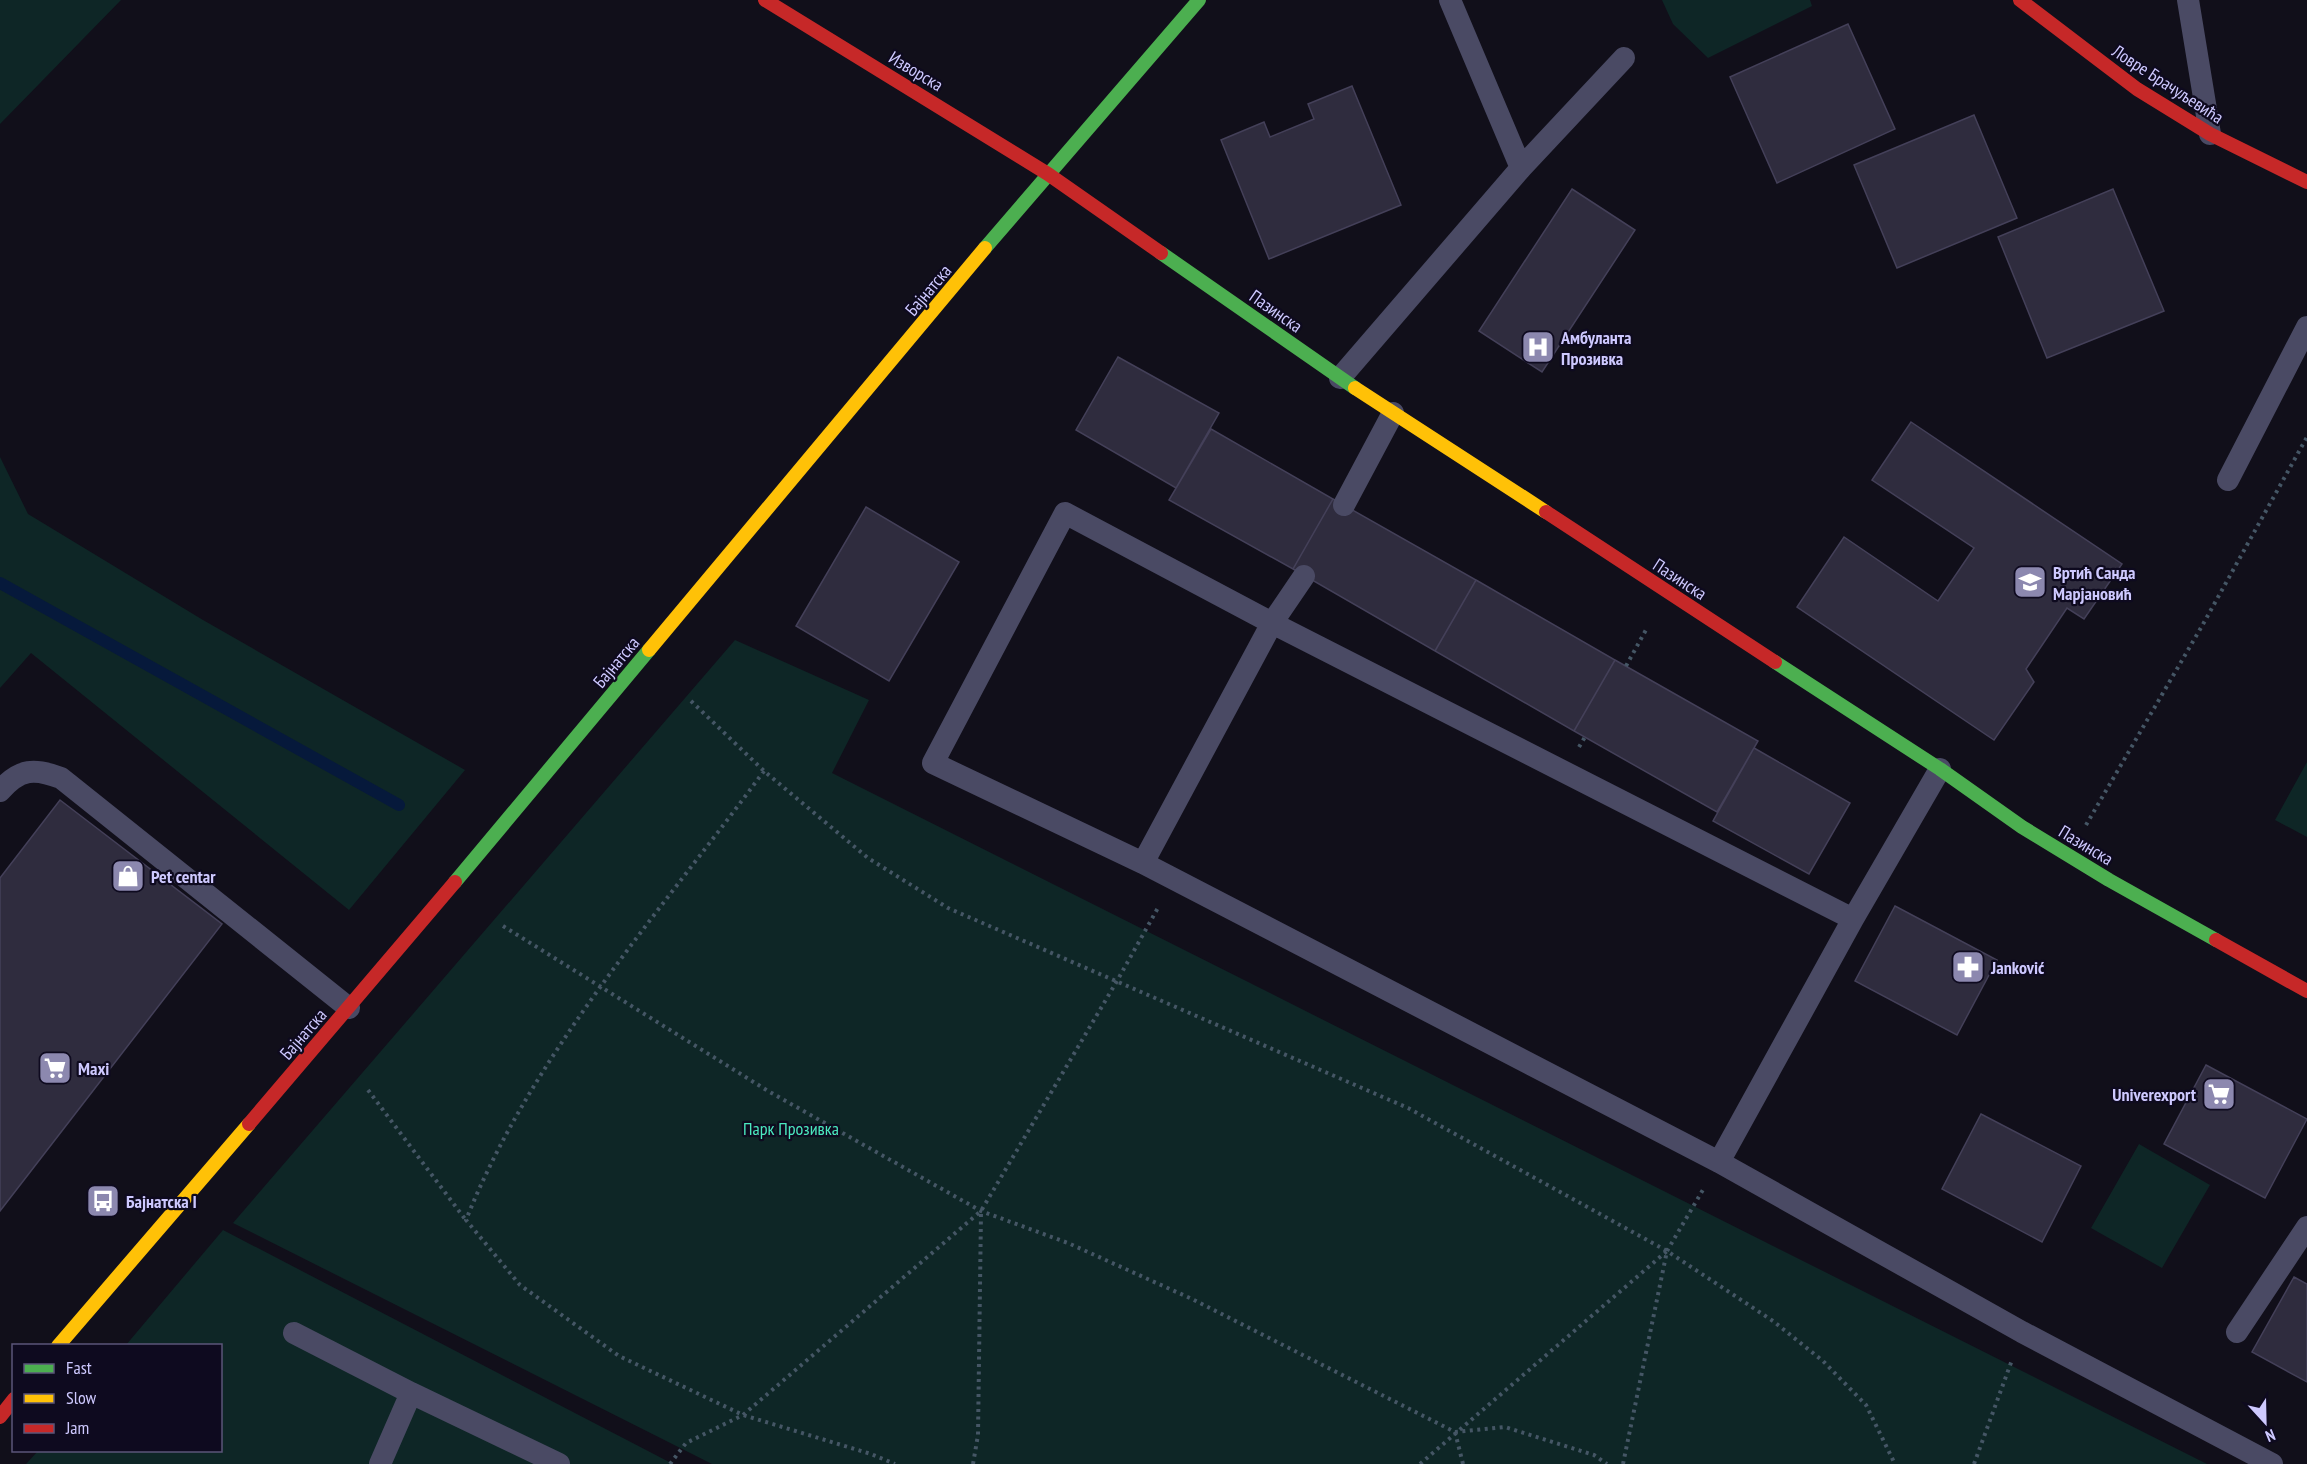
<svg xmlns="http://www.w3.org/2000/svg" width="2307" height="1464" font-family="'PT Sans Narrow',sans-serif">
<style>
.green{fill:#0e2626}
.lines{fill:none;stroke-linecap:round;stroke-linejoin:round}
.stream{stroke:#06193b;stroke-width:12}
.building{fill:#2f2c3e;stroke:#444059;stroke-width:1.5}
.path{stroke:#455665;stroke-width:4;stroke-dasharray:3 4.5;stroke-linecap:butt}
.lane{stroke:#4a4a64;stroke-width:22}
.fast{stroke:#4caf50;stroke-width:14}
.slow{stroke:#ffc107;stroke-width:14}
.jam{stroke:#c62828;stroke-width:14}
.labels{text-anchor:middle;dominant-baseline:central;stroke-width:4.5;stroke-linejoin:round;paint-order:stroke}
.street-label{font-size:18px;fill:#cec9ff;stroke:#0e0a1f}
.poi-label{font-size:18px;font-weight:bold;fill:#cec9ff;stroke:#0e0a1f;text-anchor:start}
.park-label{font-size:18px;fill:#4be9bf;stroke:#0e0a1f}
</style>
<rect width="100%" height="100%" fill="#110f1a"/>
<!-- green -->
<path class="green" d="M0 0H121L0 124Z
M1662 0H1810L1812 6 1708 58 1673 24Z
M0 457 28 514 203 620 465 770 349 910 31 653 0 688Z
M735 640 869 700 832 773 2207 1464H712L233 1223Z
M2307 762V837L2275 820Z
M2139 1144 2210 1185 2162 1268 2091 1228Z
M223 1230 673 1464H26L38 1451 220 1450V1346L126 1345Z"/>
<g class="lines">
<!-- stream -->
<path class="stream" d="M0 583 399 805"/>
</g>
<!-- building -->
<path class="building" d="M1848 24 1895 129 1777 183 1730 77Z
M1352 86 1401 205 1269 259 1221 140 1264 122 1270 137 1314 119 1308 104Z
M1974 115 2017 218 1897 268 1854 165Z
M1572 189 1635 230 1542 372 1479 331Z
M2113 189 2164 311 2047 358 1998 237Z
M1118 357 1219 413 1176 488 1076 430Z
M1911 422 2122 564 2084 619 2067 608 2026 669 2034 682 1994 740 1797 607 1844 537 1938 601 1974 548 1872 480Z
M1211 429 1333 499 1293 569 1169 500Z
M1333 499 1476 580 1435 651 1293 569Z
M866 507 959 562 889 681 796 626Z
M1476 580 1615 660 1574 731 1435 651Z
M1615 660 1758 741 1717 812 1574 731Z
M1754 748 1850 803 1809 874 1713 821Z
M60 800 222 924 0 1211V878Z
M1895 906 1997 960 1957 1035 1855 981Z
M2206 1065 2307 1119 2265 1198 2164 1144Z
M1981 1114 2081 1166 2042 1242 1942 1189Z
M2294 1277 2307 1284V1382L2252 1352Z"/>
<g class="lines">
<!-- path -->
<path class="path" d="M1626 666 1647 628
M691 701 764 771 868 858 948 908 1408 1108 1667 1251 1773 1321 1823 1361 1866 1405 1895 1464
M1579 747 1585 737
M764 771C659 914 532 1054 466 1220L520 1285 619 1356 743 1415 871 1454 895 1464
M2086 825 2202 626 2307 437
M503 926 768 1091 981 1211 1068 1243 1192 1299 1455 1432 1505 1427 1594 1455 1607 1464
M368 1090 465 1219
M1455 1432 1463 1464
M670 1464 686 1443 743 1415 981 1211 1117 981 1159 906
M973 1464 978 1435 981 1212
M1420 1464 1667 1251
M1623 1464 1667 1251 1704 1188
M1974 1464 2012 1360"/>
<!-- lane -->
<path class="lane" d="M1450 0 1521 168
M2188 0 2210 134
M1340 378 1521 168 1624 58
M2228 480 2307 327
M1344 505 1393 413
M1304 576 1272 623 1853 919
M0 791C20 768 35 768 61 778L349 1008
M1143 863 1272 623 1065 513 933 763 1143 863 1719 1162 2022 1332 2272 1464
M1719 1162 1853 919 1940 769
M2237 1332 2307 1227
M294 1333 411 1393 559 1464
M380 1464 411 1393"/>
<!-- fast -->
<path class="fast" d="M985 248 1199 0
M1161 253 1355 388
M1775 662 1940 769 2022 827 2109 880 2216 940
M455 882 649 650"/>
<!-- slow -->
<path class="slow" d="M1355 388 1546 512
M649 650 985 248
M58 1346 249 1124"/>
<!-- jam -->
<path class="jam" d="M765 0 1048 174 1161 253
M2020 0 2137 89 2210 134 2307 182
M1546 512 1775 662
M2216 940 2307 991
M249 1124 455 882
M0 1417 14 1399"/>
</g>
<!-- icons -->
<defs>
<g id="hospital-square" transform="scale(1.725)"><rect x="-9" y="-9" width="18" height="18" rx="4" fill="#8c88af" stroke="#0e0a1f"/><path d="M-5-5h3v3.5h4V-5h3V5h-3V1.5h-4V5h-3Z" fill="#fff"/></g>
<g id="school-square" transform="scale(1.725)"><rect x="-9" y="-9" width="18" height="18" rx="4" fill="#8c88af" stroke="#0e0a1f"/><path d="M0-5L7-2L0 1L-7-2ZM-4 1L0 2.5L4 1V4Q0 6-4 4Z" fill="#fff"/></g>
<g id="shop-square" transform="scale(1.725)"><rect x="-9" y="-9" width="18" height="18" rx="4" fill="#8c88af" stroke="#0e0a1f"/><path d="M-5-2.5h2.3a2.7 3.5 0 0 1 5.4 0H5L5.5 6h-11ZM-1.5-2.5h3a1.5 2.3 0 0 0-3 0Z" fill="#fff"/></g>
<g id="pharmacy-square" transform="scale(1.725)"><rect x="-9" y="-9" width="18" height="18" rx="4" fill="#8c88af" stroke="#0e0a1f"/><path d="M-2-6h4v4h4v4h-4v4h-4v-4h-4v-4h4Z" fill="#fff"/></g>
<g id="supermarket-square" transform="scale(1.725)"><rect x="-9" y="-9" width="18" height="18" rx="4" fill="#8c88af" stroke="#0e0a1f"/><path d="M-6-5.5h2.5l.6 2H6L4.5 2H-2.5L-4.4-4H-6ZM-1.5 3.2a1.3 1.3 0 1 0 .1 0ZM3 3.2a1.3 1.3 0 1 0 .1 0Z" fill="#fff"/></g>
<g id="bus-square" transform="scale(1.725)"><rect x="-9" y="-9" width="18" height="18" rx="4" fill="#8c88af" stroke="#0e0a1f"/><path d="M-5-6H5V4H4V6H2V4H-2V6H-4V4H-5ZM-3.5-4V0h7V-4ZM-3.5 1.2v1.5H-2V1.2ZM2 1.2v1.5H3.5V1.2Z" fill="#fff"/></g>
</defs>
<g fill-rule="evenodd">
<use href="#hospital-square" x="1538" y="347"/>
<use href="#school-square" x="2030" y="582"/>
<use href="#shop-square" x="128" y="876"/>
<use href="#pharmacy-square" x="1968" y="967"/>
<use href="#supermarket-square" x="55" y="1068"/>
<use href="#supermarket-square" x="2219" y="1094"/>
<use href="#bus-square" x="103" y="1201"/>
</g>
<g class="labels">
<!-- street labels -->
<g class="street-label">
<text transform="translate(916 71) rotate(31)">Изворска</text>
<text transform="translate(2168 84) rotate(33)">Ловре Брачуљевића</text>
<text transform="translate(928 290) rotate(-50)">Бајнатска</text>
<text transform="translate(1276 311) rotate(35)">Пазинска</text>
<text transform="translate(1680 579) rotate(33)">Пазинска</text>
<text transform="translate(616 662) rotate(-50)">Бајнатска</text>
<text transform="translate(2086 845) rotate(31)">Пазинска</text>
<text transform="translate(303 1034) rotate(-49)">Бајнатска</text>
</g>
<!-- poi labels -->
<g class="poi-label">
<text x="1561" y="337">Амбуланта<tspan x="1561" dy="21">Прозивка</tspan></text>
<text x="2053" y="572">Вртић Санда<tspan x="2053" dy="21">Марјановић</tspan></text>
<text x="151" y="876">Pet centar</text>
<text x="1991" y="967">Janković</text>
<text x="78" y="1068">Maxi</text>
<text x="2196" y="1094" text-anchor="end">Univerexport</text>
<text x="126" y="1201">Бајнатска I</text>
</g>
<!-- park labels -->
<g class="park-label">
<text x="791" y="1128">Парк Прозивка</text>
</g>
</g>
<!-- legend -->
<rect x="12" y="1344" width="210" height="108" fill="#0e0a1f" stroke="#5b5679" stroke-width="1.5"/>
<rect x="24" y="1364" width="30" height="9" fill="#4caf50" stroke="#5b5679" stroke-width="1.5"/>
<text x="66" y="1374" font-size="18" fill="#cec9ff">Fast</text>
<rect x="24" y="1394" width="30" height="9" fill="#ffc107" stroke="#5b5679" stroke-width="1.5"/>
<text x="66" y="1404" font-size="18" fill="#cec9ff">Slow</text>
<rect x="24" y="1424" width="30" height="9" fill="#c62828" stroke="#5b5679" stroke-width="1.5"/>
<text x="66" y="1434" font-size="18" fill="#cec9ff">Jam</text>
<!-- north arrow -->
<g transform="translate(2265 1422) rotate(158)" stroke="#0e0a1f" stroke-width="4.5" paint-order="stroke">
<path d="M0-4.5L10 22L0 15L-10 22Z" fill="#cec9ff"/>
<text y="-9" font-size="16" font-weight="bold" text-anchor="middle" fill="#cec9ff">N</text>
</g>
</svg>
